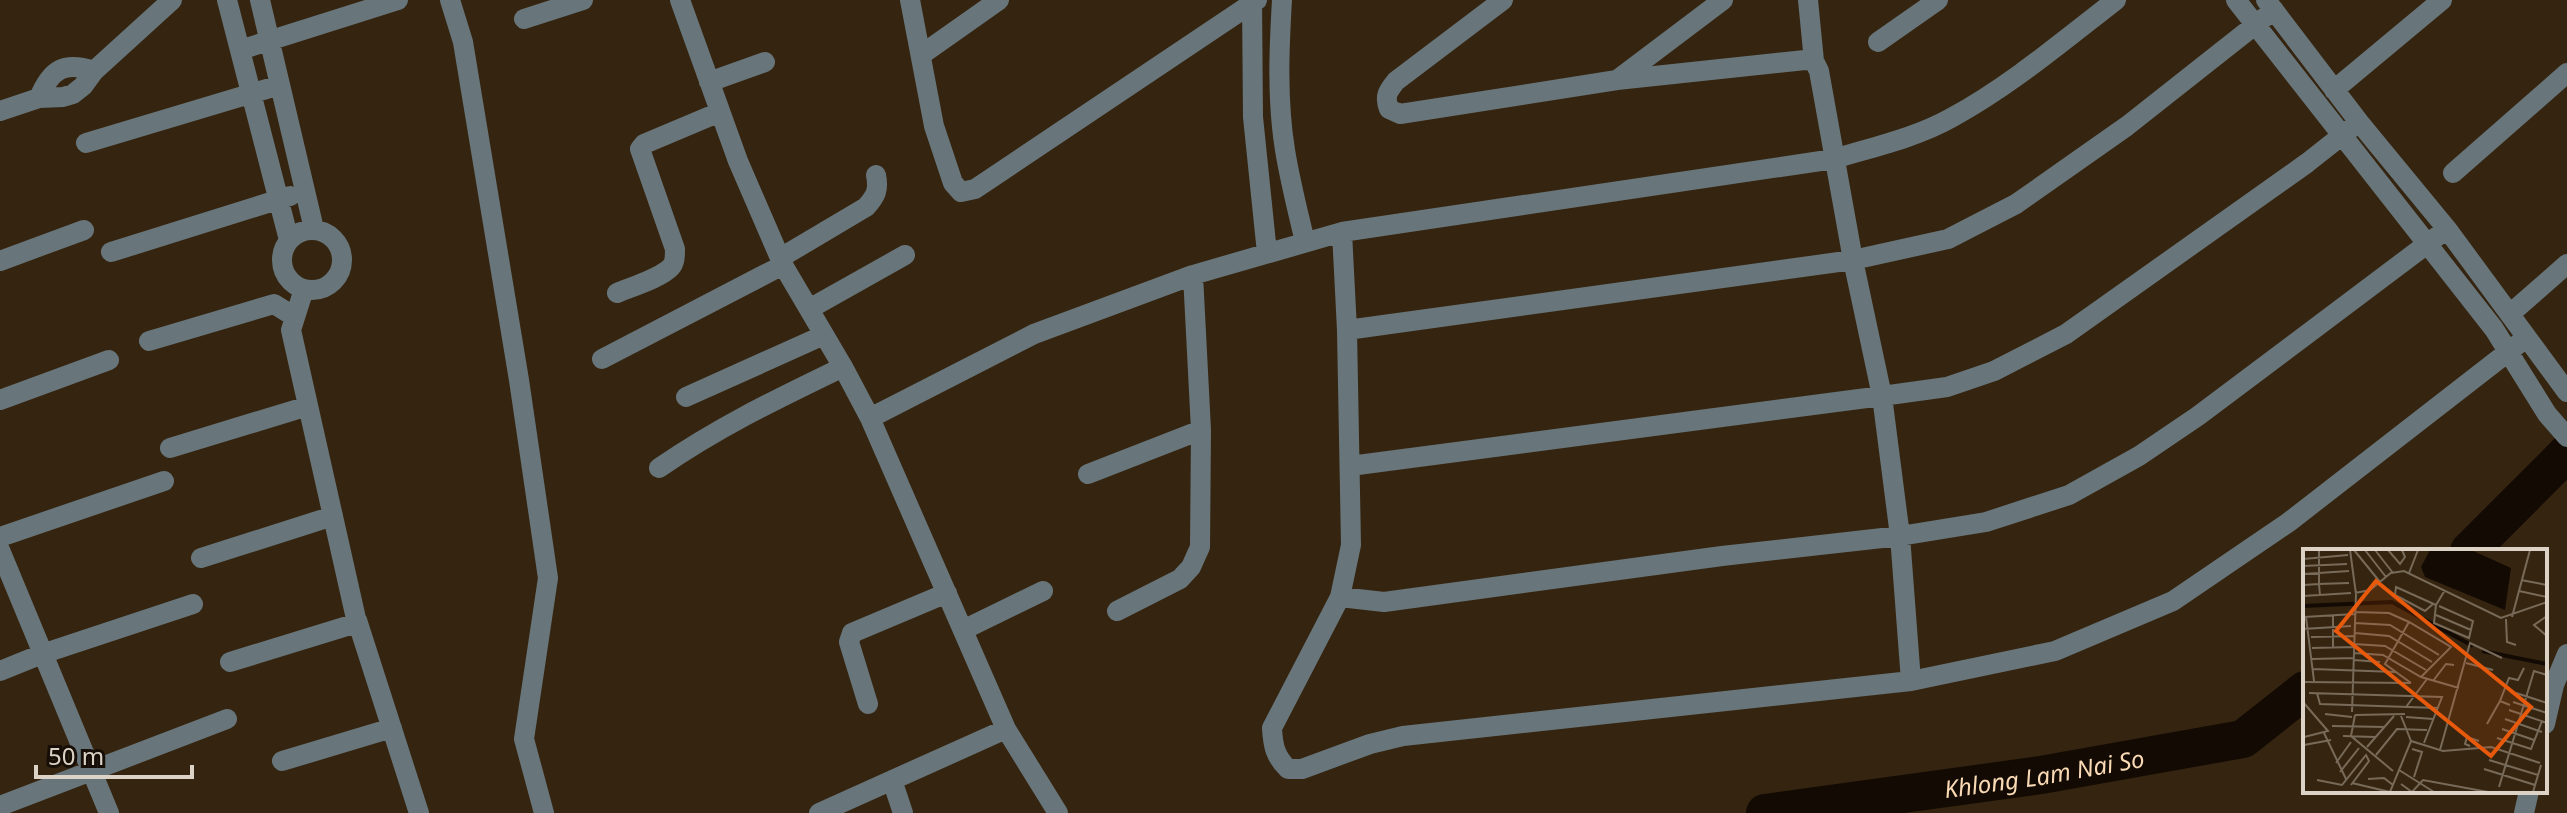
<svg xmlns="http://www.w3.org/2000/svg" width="2567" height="813" font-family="'Noto Sans',sans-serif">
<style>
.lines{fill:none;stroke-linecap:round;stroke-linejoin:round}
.river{stroke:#130b03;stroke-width:38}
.minor{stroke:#68767b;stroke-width:20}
.labels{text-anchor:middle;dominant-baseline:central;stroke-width:6;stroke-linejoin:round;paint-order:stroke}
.water-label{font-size:24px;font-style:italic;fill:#fadab5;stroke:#170f07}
.inset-river{fill:none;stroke:#130b03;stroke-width:4}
.inset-road{fill:none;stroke:#786a59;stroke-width:2}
.view{fill:#e8590c;fill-opacity:0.15;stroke:#e8590c;stroke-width:4}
.inset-edge{fill:none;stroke:#ddd2c6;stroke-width:4}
</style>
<rect width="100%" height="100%" fill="#352510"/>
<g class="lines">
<!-- river -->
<g class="river">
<path d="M2469 551 2567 453"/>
<path id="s1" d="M1765 813 2041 775 2243 739 2305 690"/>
</g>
<!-- minor -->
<path class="minor" d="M227 0 289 240
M260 0 314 229
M450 0 463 42 519 380 548 578 524 739 544 813
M680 0 738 161 783 265 843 367 870 418 1006 729 1058 813
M910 0 934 126 953 183 961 192 975 189 1257 0
M1252 0 1253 117 1267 253
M1282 0C1279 50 1277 100 1285 150 1290 181 1298 212 1305 242
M1808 0 1814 61
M2236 0 2494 329 2547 414 2567 437
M2266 0 2359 122 2447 229 2567 392
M524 19 583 0
M1878 42 1938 0
M240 50 398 0
M921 55 999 0
M1617 80 1723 0
M709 82 765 62
M2334 90 2442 0
M39 98C51 69 64 61 94 71
M0 111 39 98 63 97 73 94 83 86 94 71 172 0
M86 143 280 85
M2453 173 2567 73
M282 260a30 30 0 1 1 60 0a30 30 0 1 1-60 0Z
M1342 232 1347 330 1351 545 1340 597 1272 728C1273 746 1275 756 1288 769H1302L1370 744 1403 736 1911 681 1900 536 1882 396 1853 260 1819 71 1814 61 1805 60 1617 80 1400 114 1389 109C1384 96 1388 91 1396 81L1503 0
M111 252 290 196
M780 258 866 207C876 196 879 190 876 175
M0 261 84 230
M617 293C631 287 661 278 671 267 675 263 675 255 675 249L640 149 644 144 720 112
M809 309 905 255
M2510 314 2567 264
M1347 330 1853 260 1948 239 2016 204 2127 126 2274 10
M149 341 274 304 295 317
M602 359 783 265
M686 397 824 335
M0 400 109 360
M870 418 1034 334 1193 275 1342 232 1834 159C1873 147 1915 138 1951 118 2010 86 2063 41 2116 0
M170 448 308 406
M1350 466 1882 396 1947 387 1994 371 2066 334 2307 163 2359 122
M659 468C720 426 777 399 843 367
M1088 474 1201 430
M0 537 164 481
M0 550 109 813
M201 558 333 516
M1340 597 1384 602 1722 556 1900 536 1986 522 2069 495 2139 456 2198 416 2447 229
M1117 611 1180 579 1191 567 1200 547 1201 430 1193 275
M357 620 419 813
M963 630 1043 591
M230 662 357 623 291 330 304 289
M0 671 42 654 193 604
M1911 681 2055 651 2173 601 2289 522 2526 338
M868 704 849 642 852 633 947 593
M2545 724 2554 685 2567 654
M282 761 392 728
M892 780 903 813
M0 806 227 719
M819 813 1006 729
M2524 813 2529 791"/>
</g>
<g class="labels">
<!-- water labels -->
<g class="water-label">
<text stroke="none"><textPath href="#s1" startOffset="282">Khlong Lam Nai So</textPath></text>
</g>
</g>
<!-- overview -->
<g transform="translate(2303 549)">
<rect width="244" height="244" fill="#352510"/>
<path d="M127 1H168L208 19 202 61 122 28 118 18Z" fill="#130b03"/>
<path class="inset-river" d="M0 57 89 53 170 97M179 102 244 115"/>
<path class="inset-road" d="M47 1 53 45 49 163M51 1 77 33M62 1 83 28M72 1 90 24M85 1 97 15 102 8 99 1M0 10 45 6M0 17 44 15M88 24 101 22 198 69 244 53M106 24 115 1M0 25 46 22M218 31 244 36M0 36 16 35V1M216 42 244 48M52 44 67 41 89 23M0 47 48 44M17 47 16 35 46 34M130 55 122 62 92 46 93 38 133 56M136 57 170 72 166 89 131 74 133 56 142 41M52 63 86 64 106 73M30 66V99M133 66 168 81M244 67 231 76 244 87M1 68 52 65M3 68 11 132M209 68 227 1M203 70 204 93 213 96M52 74 87 76 136 106M0 80 48 77M52 84 86 87 129 113M8 88 52 87M51 95 82 97 123 121M9 99 51 98M51 104 80 106 118 128 156 139M9 110 51 109M51 111 77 113M163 114 190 121M10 120 93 123M130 132 143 115 151 116M0 133 108 134M108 134 82 115 106 73 148 98 118 128M6 144 139 148 121 194M14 144 17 155 135 159M213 144 244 154M197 152 206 129 215 131 221 119M0 153 25 182 1 188V196M210 153 244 164M103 158 124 130M206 161 244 174M22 165 49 168M52 166 48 187 90 222M52 166 102 165M98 167 108 192M103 168 130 170M202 170 239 183M184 175 197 152 207 156M29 177 82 178M199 180 231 191M21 184 43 230M40 187 72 188M194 189 228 200 239 172M108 192 140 202 188 198 237 214M1 196 28 191M167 197 162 195 164 188 176 192M64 198 91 167M109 200 119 203 111 228M137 201 167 94 199 109M73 206 94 180 124 181M186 211 235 226M33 214 48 193M181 220 232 236M96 221 131 243M37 223 56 199M65 230 81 229 90 236M14 231 39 236 63 206 66 212 48 236M49 234 87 243 108 192M98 235 109 243 120 231 185 243M196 238 231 122 244 126M230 243 238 216"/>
<path class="view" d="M73 32 228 158 188 207 33 82Z"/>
<rect width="244" height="244" class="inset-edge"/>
</g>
<!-- scale -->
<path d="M36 765v12h156v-12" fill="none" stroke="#ddd2c6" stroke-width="4"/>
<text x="48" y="765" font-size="24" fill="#ddd2c6" stroke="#170f07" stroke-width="6" paint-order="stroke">50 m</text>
</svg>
